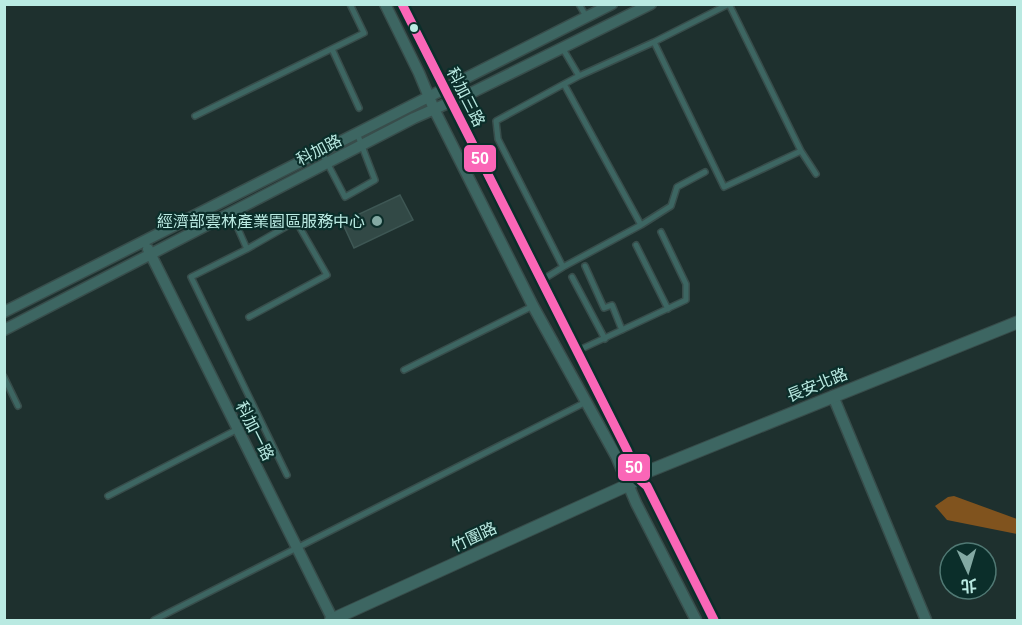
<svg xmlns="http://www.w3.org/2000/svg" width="1022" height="625" font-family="Helvetica,'Noto Sans TC',sans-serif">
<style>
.forest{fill:#80531e}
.building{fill:#324946;stroke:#3e5754;stroke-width:1.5}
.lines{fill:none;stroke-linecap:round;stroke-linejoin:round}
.service-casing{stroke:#384d4b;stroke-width:8}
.minor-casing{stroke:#384d4b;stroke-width:13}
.tertiary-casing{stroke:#384d4b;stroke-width:14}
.service{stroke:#3d6662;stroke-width:5}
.minor{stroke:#3d6662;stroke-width:10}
.tertiary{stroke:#3d6662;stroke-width:12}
.bus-1-casing{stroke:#0b2e2a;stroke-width:14}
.bus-1{stroke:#fa66b7;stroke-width:9}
.bus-dot{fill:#baeae2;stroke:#0b2e2a;stroke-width:2}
.poi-dot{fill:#83a9a3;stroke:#0b2e2a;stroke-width:2}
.labels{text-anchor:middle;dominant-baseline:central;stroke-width:4.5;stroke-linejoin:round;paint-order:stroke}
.street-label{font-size:16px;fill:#baeae2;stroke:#0b2e2a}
.poi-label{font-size:16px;fill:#baeae2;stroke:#0b2e2a;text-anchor:end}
.line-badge{stroke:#0b2e2a;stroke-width:2}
.badge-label{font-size:16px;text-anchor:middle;font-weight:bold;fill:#fff}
</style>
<rect width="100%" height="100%" fill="#1e302e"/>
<!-- forest -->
<path class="forest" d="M954 496 1017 519V534L947 520 935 506 948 497Z"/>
<!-- building -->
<path class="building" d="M400 195 413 220 354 248 342 222Z"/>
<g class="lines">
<!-- service casing -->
<g class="service-casing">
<path id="service" d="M579 4 587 18
M332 49 359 108
M563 49 579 76 654 42 729 4 801 151 724 187 654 42
M564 84 579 76
M195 116 364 33 350 4
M321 151 345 197 375 180 357 133
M801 151 816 174
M231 213 247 249 296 221 327 275 249 317
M636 245 668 309
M247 249 191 277 287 475
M585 266 604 308 612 305 622 330
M563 267 641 225
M572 277 605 339
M542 280 563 267 498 139 496 121 564 84 641 225 671 206 677 187 705 172
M577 351 686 300V284L661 232
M404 370 533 306
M4 377 18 406
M108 496 238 429
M154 620 586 402"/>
</g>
<!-- minor casing -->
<g class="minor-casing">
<path id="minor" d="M385 4 419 73 434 109 533 306 616 456 636 503 696 620
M402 4 627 450 639 479 647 486 714 620
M148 249 333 620
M4 312 612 4
M4 330 414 118 473 92 651 4
M833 396 926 620"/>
</g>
<!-- tertiary casing -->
<g class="tertiary-casing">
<path id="tertiary" d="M331 620 628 485 649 471 1018 322"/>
</g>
<!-- service -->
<use href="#service" class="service"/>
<!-- minor -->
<use href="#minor" class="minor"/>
<!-- tertiary -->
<use href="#tertiary" class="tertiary"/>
<!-- bus-1 casing -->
<g class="bus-1-casing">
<path id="bus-1" d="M402 4 627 450 639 479 647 486 714 620"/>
</g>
<!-- bus-1 -->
<use href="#bus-1" class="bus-1"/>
</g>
<!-- markers -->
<circle class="bus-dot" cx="414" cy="28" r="5"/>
<circle class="poi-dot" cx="377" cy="221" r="6"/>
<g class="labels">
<!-- street labels -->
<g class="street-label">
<text transform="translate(466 97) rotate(63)">科加三路</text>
<text transform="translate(319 150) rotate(-27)">科加路</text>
<text transform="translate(817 385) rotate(-22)">長安北路</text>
<text transform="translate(255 431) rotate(63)">科加一路</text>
<text transform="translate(474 537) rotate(-25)">竹圍路</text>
</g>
<!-- poi labels -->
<g class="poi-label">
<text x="365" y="221">經濟部雲林產業園區服務中心</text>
</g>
</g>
<g class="line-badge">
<rect x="463" y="144" width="34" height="29" rx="6" fill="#fa66b7"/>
<rect x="617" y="453" width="34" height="29" rx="6" fill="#fa66b7"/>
</g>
<g class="badge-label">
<text x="480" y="164">50</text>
<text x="634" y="473">50</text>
</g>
<!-- border -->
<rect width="1022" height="625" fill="none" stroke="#baeae2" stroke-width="12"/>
<!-- north arrow -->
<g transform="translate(968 571) rotate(176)"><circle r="28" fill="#0b2e2a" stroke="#517974" stroke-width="1.5"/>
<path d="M0-4.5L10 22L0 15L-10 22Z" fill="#83a9a3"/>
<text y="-9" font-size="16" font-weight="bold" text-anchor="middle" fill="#baeae2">北</text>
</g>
</svg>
